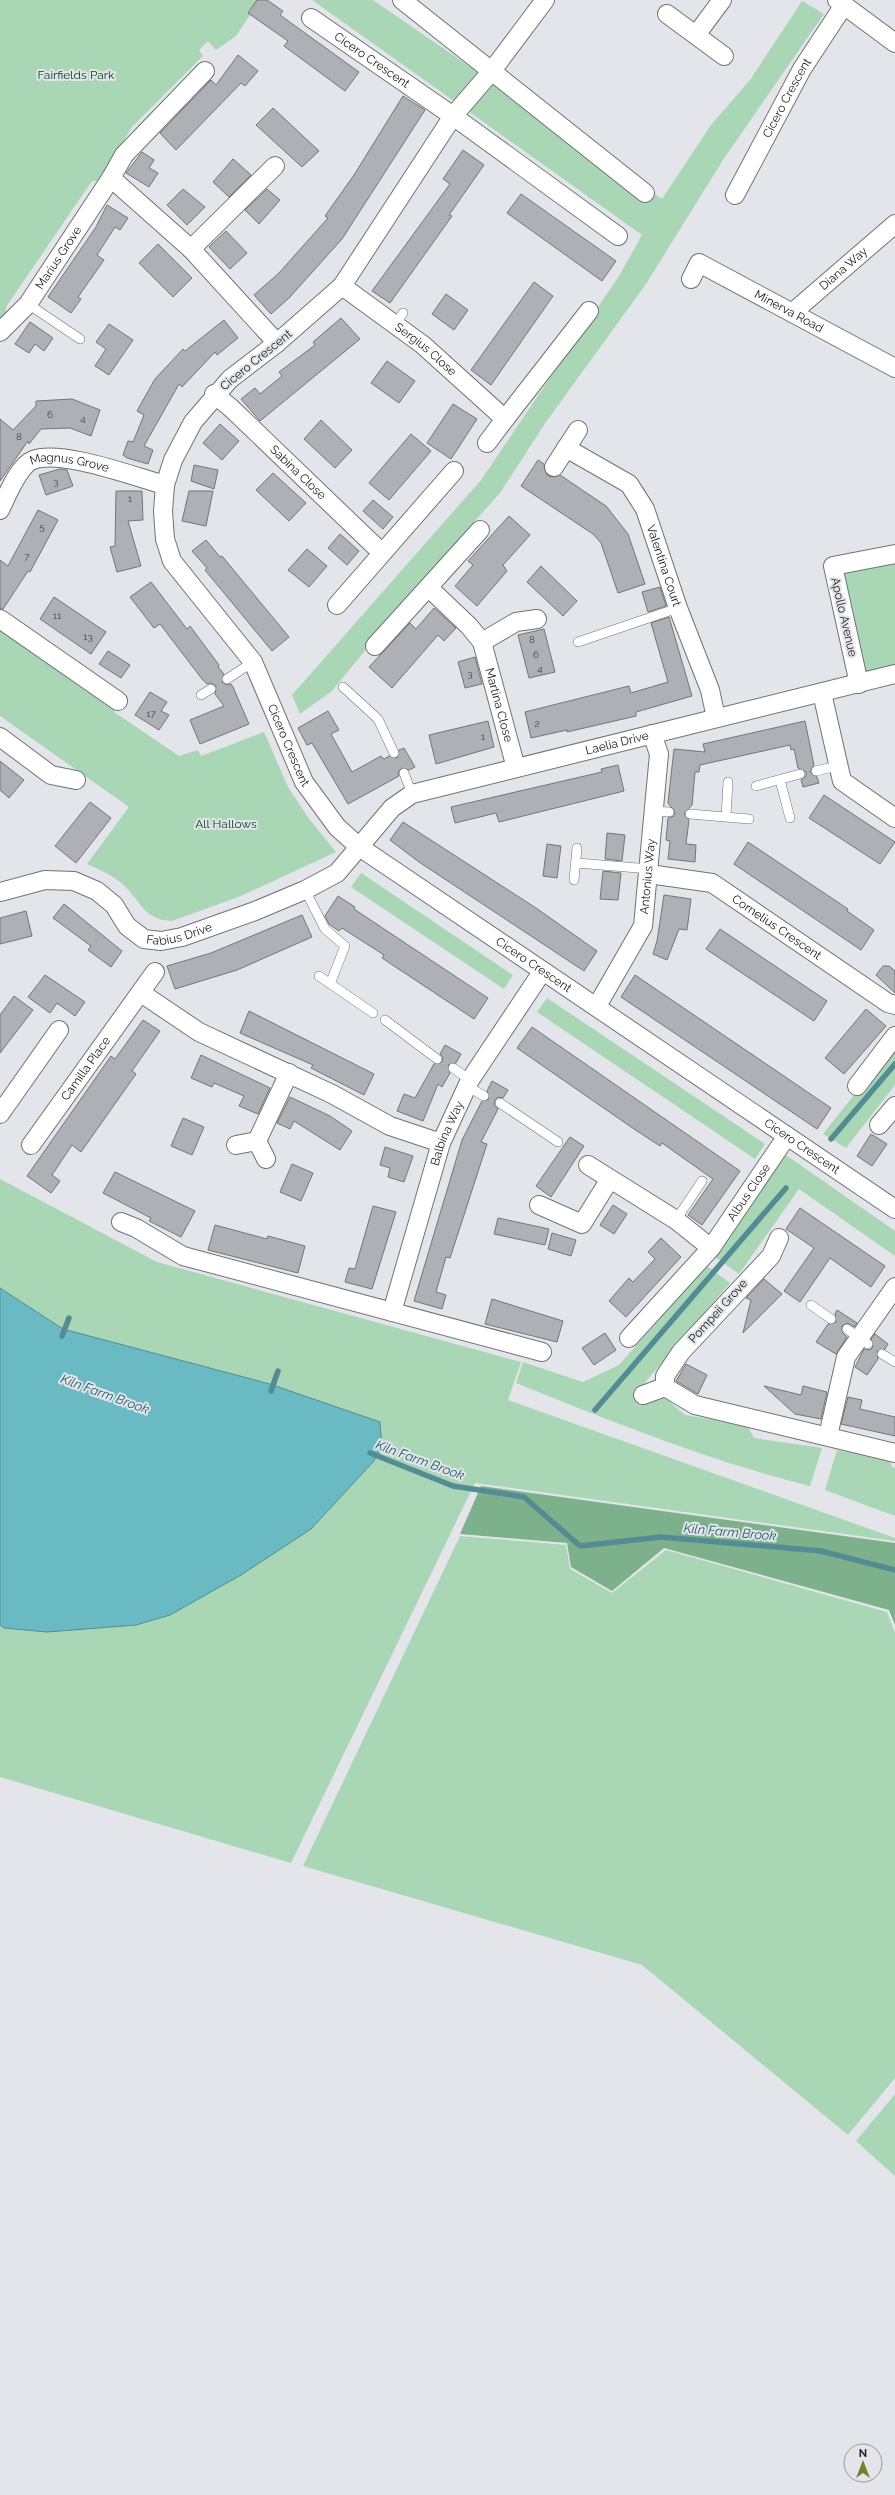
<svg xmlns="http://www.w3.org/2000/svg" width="895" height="2495" font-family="Raleway,sans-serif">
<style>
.green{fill:#a9d7b5}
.forest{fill:#7cb18b}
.water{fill:#6abac4;stroke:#548c94}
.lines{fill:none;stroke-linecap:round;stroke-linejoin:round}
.stream{stroke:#548c94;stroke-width:5.5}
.building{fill:#afb0b5;stroke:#747579}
.lane-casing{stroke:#717276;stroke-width:10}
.street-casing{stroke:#717276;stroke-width:20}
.lane{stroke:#fff;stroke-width:9}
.street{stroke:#fff;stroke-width:18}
.labels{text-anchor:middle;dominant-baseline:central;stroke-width:4;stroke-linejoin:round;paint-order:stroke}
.number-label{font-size:10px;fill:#444548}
.street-label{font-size:12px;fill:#212123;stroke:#e4e5ea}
.park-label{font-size:12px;fill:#00431f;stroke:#e4e5ea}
.water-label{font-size:13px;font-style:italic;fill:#185b63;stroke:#e4e5ea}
</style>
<rect width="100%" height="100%" fill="#e4e5ea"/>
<!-- green -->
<path class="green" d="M0 0H260L236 36 216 50 208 41 199 50 203 56 132 127 99 181H92L6 307V315L0 318Z
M312 0H373L662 199 711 125 750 80 802 1 824 14 723 160 646 284 546 422 500 493 425 577 332 691 300 714 292 695 481 480 619 276 642 235Z
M895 558V670L861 679 838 571Z
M0 619 118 701 114 712 179 756 198 750 201 756 264 732 288 787 307 816 336 852 241 896 172 921C142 920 140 898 120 882 110 874 98 869 87 864L129 807 0 716Z
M361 873 513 975 504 989 351 887Z
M547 998 765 1144 755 1159 537 1012Z
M895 1043V1085L846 1148 823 1134Z
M786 1155 895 1231V1256L799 1189 739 1274 715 1257Z
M0 1179 157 1262 521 1362 508 1400 895 1538V1541L475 1483 291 1863 0 1777Z
M707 1266 730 1283 636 1393 640 1405 665 1398 685 1415 747 1425 754 1438 822 1448 810 1486C709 1461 613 1422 516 1383L523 1362 583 1382 619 1365Z
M837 1450 889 1460 892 1467 895 1468V1516L825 1490Z
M460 1536 566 1545 570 1569 612 1593 666 1550 887 1612 895 1633V2078L848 2135 642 1965 303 1866Z
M895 2094V2176L856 2141Z"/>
<!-- forest -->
<path class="forest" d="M481 1486 895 1543V1625L889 1610 664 1548 612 1591 571 1567 567 1543 460 1534Z"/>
<!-- water -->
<path class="water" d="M0 1288 63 1329 270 1384 380 1422 382 1448 373 1462 311 1529 241 1575 170 1615 136 1625 47 1632 4 1628 0 1625Z"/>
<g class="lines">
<!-- stream -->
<path class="stream" d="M831 1139 895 1064
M62 1336 69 1318
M271 1391 278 1371
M595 1410 786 1188
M370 1453 453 1486 524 1497 580 1546 661 1537 821 1551 895 1570"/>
</g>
<!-- building -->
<path class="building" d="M257 0H267L283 11 280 15 359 72 345 91 284 46 288 41 248 13Z
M238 55 258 71 245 86 241 83 176 150 160 133 211 80 216 85Z
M403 96 425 110 342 239 289 298 271 314 254 295 279 273 328 218 325 216 354 175Z
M273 108 319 151 302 167 256 125Z
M463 150 484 165 449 215 452 216 390 303 372 291 450 184 443 179Z
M142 152 154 160 149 168 158 173 149 187 126 173Z
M233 159 251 175 229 197 213 182Z
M183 189 205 207 187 225 167 205Z
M267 189 280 200 259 224 245 210Z
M521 194 616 261 602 281 507 213Z
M107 205 128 218 120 230 115 227 97 255 104 260 78 297 81 299 71 313 48 297 96 227Z
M226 231 247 253 230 269 209 247Z
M158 244 192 278 173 297 139 263Z
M534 282 553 296 491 385 471 370Z
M446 294 468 310 454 330 432 314Z
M341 318 360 339 260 421 241 399 255 388 260 394 282 376 279 372 315 345 313 342Z
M224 320 238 338 217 355 215 352 182 387 179 384 144 446 153 450 148 464 127 458 123 455 128 441 133 442 144 415 137 411 155 379 183 349 185 351Z
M30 322 53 338 44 351 35 344 29 353 15 344Z
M109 324 133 340 109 375 95 366 106 349 96 342Z
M387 361 415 381 399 403 371 383Z
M72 399 100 410 91 436 70 428 41 429 29 444 28 441 0 481V419L13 430 36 406V401Z
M453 404 477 419 451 459 427 443Z
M321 420 352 450 335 468 304 439Z
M220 424 239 441 222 460 203 443Z
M411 434 431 451 389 500 369 483Z
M538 460 544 464 545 471 548 476 554 477 560 475 606 506 628 534 645 584 618 593 601 543 593 534 521 486Z
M194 465 218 470 214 489 191 481Z
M60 469 67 470 73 486 46 495 39 475Z
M273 473 306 503 289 521 256 490Z
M116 491H142L143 520 128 521 141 566 117 572 110 547 115 546Z
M189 491H213L206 526 182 521Z
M373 500 393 517 383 529 363 511Z
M38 510 58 520 30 572 28 571 3 609H0V560L8 566Z
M509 516 530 535 503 565 507 571 477 606 455 586 473 565 468 561Z
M340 534 359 551 347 565 328 548Z
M206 540 220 557 222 556 289 637 272 651 205 570 207 568 192 551Z
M307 549 327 566 309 587 288 570Z
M541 566 577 601 563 616 527 582Z
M151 582 187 629 190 626 219 665 218 667 224 674 222 682 227 685 231 684 233 687 249 724 200 744 190 720 224 706 215 694 216 686 211 683 207 684 202 679 160 624 154 628 130 597Z
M660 587 666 606 648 612 642 592Z
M54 597 106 632 91 654 40 619Z
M434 608 456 628 444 641 438 635 392 688 369 667 410 623 416 629Z
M669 617 692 696 636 712V716L567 732V730L531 738 525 712 629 686 631 693 668 682 651 623Z
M544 629 555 672 529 678 518 635Z
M108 651 130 665 121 678 99 664Z
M475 657 482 684 465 688 458 662Z
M150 692 167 702 161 711 169 715 159 730 135 715Z
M328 711 339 730 331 734 352 772 381 756 384 759 389 756 397 758 399 750 404 748 415 767 409 770 402 768 398 772 399 776 348 804 312 743 307 745 298 728Z
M488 721 494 747 436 764 429 735Z
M805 721 814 765 810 772 817 777 819 783 803 787 801 780 806 776V772L798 768 794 749 791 750 790 745 700 765 699 772H695L692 805 684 814 689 820 686 844 696 845 695 862 668 859 670 841 666 840 668 818 674 816 675 812 668 803 674 749 705 752 703 744Z
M0 761 24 780 9 798 0 790Z
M618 765 624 791 499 822 496 813 455 823 451 807 602 772 601 769Z
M824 795 895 842 880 864 809 818Z
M90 802 111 818 76 863 55 846Z
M403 822 536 908 597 951 584 971 419 862 390 840Z
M607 833 625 835 622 861 605 859Z
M748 842 848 909 847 911 874 930 861 950 734 864Z
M547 844 561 846 557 878 543 876Z
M603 871 621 873 618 900 600 899Z
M664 895 691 899 687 930 679 929 667 960 653 954 657 941Z
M338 896 355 907 354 909 488 998 474 1019 382 958 384 955 342 928 339 931 329 924 325 916Z
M64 904 122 951 111 967 88 950 91 946 53 918Z
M26 911 32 936 0 944V918Z
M302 915 312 937 237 970 175 989 167 966 211 953Z
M720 929 827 1001 814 1021 706 949Z
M883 966H889L895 971V993L876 975Z
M45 975 85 1002 75 1016 57 1003 50 1013 28 997Z
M635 975 831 1108 817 1129 621 997Z
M14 996 33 1010 0 1053V1015Z
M866 1009 886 1026 844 1074 825 1058Z
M249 1011 374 1074 364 1095 311 1068 313 1065 240 1033Z
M143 1020 160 1031 132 1071 136 1074 81 1152 72 1145 52 1175 60 1181 51 1193 27 1176 111 1056 115 1059Z
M532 1027 740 1171 702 1225 688 1215 713 1179 662 1143 660 1146 634 1129 517 1048Z
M445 1045 461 1054 456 1063 448 1065 450 1073 442 1087 438 1084 423 1121 397 1111 404 1094 415 1098 434 1064 442 1062 443 1057 440 1054Z
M201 1055 270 1088 258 1114 239 1106 244 1096 214 1083 212 1087 191 1078Z
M492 1081 508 1090 503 1098 498 1097 495 1100 494 1105 498 1109 481 1142 487 1144 450 1258 446 1257 436 1292 446 1295 442 1309 414 1301 462 1140 482 1101 489 1099 487 1091Z
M290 1097 330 1116 352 1131 340 1150 294 1121 290 1129 277 1123Z
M183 1118 204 1127 192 1155 171 1146Z
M871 1134 887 1144 872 1166 857 1156Z
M570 1137 584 1146 551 1197 536 1186Z
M385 1147 413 1156 404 1182 388 1177 390 1168 380 1165Z
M292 1164 313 1173 301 1201 280 1192Z
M115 1172 195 1211 181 1237 149 1221 151 1218 103 1193Z
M613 1205 627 1214 614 1234 600 1225Z
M373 1206 396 1212 372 1289 345 1282 349 1268 355 1269Z
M800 1208 885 1266 871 1287 830 1258 800 1302 784 1291 814 1248 786 1229Z
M498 1218 549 1229 545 1245 494 1234Z
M215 1225 267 1239 268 1236 305 1246 298 1273 208 1250Z
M552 1233 576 1240 571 1256 548 1249Z
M661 1238 681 1257 626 1317 609 1301 629 1278 633 1282 655 1259 648 1252Z
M764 1279 782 1294 743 1333 751 1300 746 1298Z
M492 1299 563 1321 557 1342 485 1324Z
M837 1310 857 1323 854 1327 847 1323 842 1326V1332L847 1337 836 1354 816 1342 828 1324 836 1322 835 1314Z
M605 1333 616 1350 594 1365 582 1348Z
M875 1334 888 1344 885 1349 877 1351 878 1359 867 1375 855 1367 864 1349 870 1350 873 1347 871 1339Z
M686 1364 707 1375 698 1394 676 1381Z
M764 1386 801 1395 803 1386 827 1392 821 1419 795 1414Z
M848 1397 862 1400 860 1409 895 1417V1436L841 1424Z"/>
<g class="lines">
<!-- lane casing -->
<g class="lane-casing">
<path id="lane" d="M28 304 80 339
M395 325 403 313
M578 642 678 608
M227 679 253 662
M343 687 378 719 394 753
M201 695 211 689
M816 771 837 766
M404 773 412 794
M780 780 790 818
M756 786 800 774
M655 811 669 812
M690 814 749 819
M726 816 728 782
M577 863 650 869
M574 880 577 848
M305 890 325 929 345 946 330 984
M319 976 373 1013
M385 1020 437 1059
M453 1068 470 1080
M467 1086 484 1096
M500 1103 558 1142
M676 1220 702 1181
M811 1305 831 1319
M847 1329 868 1344
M882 1354 895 1362"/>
</g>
<!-- street casing -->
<g class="street-casing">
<g id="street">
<path d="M402 0 645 193"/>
<path id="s1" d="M545 0 491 72 453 116 342 286 277 343 230 379 193 422 173 460 165 485 163 511 165 539 172 561 253 662 304 782 337 827 358 846 895 1209"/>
<path d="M837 0 895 43"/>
<path d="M667 14 724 56"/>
<path id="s2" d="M311 18 453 116 618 236"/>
<path d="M696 35 722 0"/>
<path d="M275 166 191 249 277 343"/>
<path d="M111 178 124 155 205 71"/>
<path id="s3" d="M735 195 802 69 844 5"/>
<path id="s4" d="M691 279 699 263 895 368"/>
<path id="s5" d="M342 286 423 345 505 419 487 443"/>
<path id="s6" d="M792 313 895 224"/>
<path id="s7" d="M0 332 28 304 111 178 191 249"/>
<path id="s8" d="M214 394 231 408 381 552"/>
<path d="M505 419 589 311"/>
<path id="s9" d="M566 448 629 484 645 509 678 608 710 690 716 718"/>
<path d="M554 467 578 430"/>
<path id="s10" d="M0 510C7 496 18 466 33 460 61 449 135 477 165 485"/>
<path id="s11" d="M429 588 469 626 482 642 516 768"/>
<path d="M337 605 454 471"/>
<path d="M0 619 118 701"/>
<path d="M482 642 516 622 537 619"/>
<path d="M375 646 480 530"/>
<path d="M859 684 833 566 895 554"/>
<path d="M822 693 842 781 895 818"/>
<path d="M0 737 51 775 76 780"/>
<path id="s12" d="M649 874 712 883 888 1003 895 1005"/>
<path id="s13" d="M0 892 45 880 74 881 97 891 114 905 127 926 144 939 161 941 182 937 255 911 305 890 337 873 392 808 412 794 895 674"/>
<path d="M141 993 199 1032 332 1094 390 1126 441 1143"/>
<path id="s14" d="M597 1006 643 926 659 754 652 734"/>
<path d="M857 1086 895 1036"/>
<path d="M0 1114 59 1030"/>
<path d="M879 1125 895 1106"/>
<path d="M257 1141 289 1073"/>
<path id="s15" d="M31 1145 155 972"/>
<path d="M236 1145 257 1141 266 1159"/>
<path d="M588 1165 676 1220 711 1248"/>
<path d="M539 1205 582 1224 610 1179"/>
<path d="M121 1222 136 1228 183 1256 542 1352"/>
<path d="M779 1238 771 1256 681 1352 665 1376V1387L695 1405 895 1453"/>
<path id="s16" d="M392 1312 441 1143 470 1080 542 972"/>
<path id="s17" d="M629 1338 711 1248 787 1136"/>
<path d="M643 1395 665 1387"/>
<path d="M828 1436 846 1357 895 1287"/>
</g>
</g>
<!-- lane -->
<use href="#lane" class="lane"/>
<!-- street -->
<use href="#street" class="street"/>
</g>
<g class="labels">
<!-- number labels -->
<g class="number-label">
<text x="50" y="414">6</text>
<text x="83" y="418">4</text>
<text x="19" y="436">8</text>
<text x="56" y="481">3</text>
<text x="130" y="498">1</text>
<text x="42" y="526">5</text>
<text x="27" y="556">7</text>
<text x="57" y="615">11</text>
<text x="88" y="636">13</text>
<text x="532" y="639">8</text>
<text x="536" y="654">6</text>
<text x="540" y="668">4</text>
<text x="470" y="673">3</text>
<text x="151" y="713">17</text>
<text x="537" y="723">2</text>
<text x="483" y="736">1</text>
</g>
<!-- street labels -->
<g class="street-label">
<text stroke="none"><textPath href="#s2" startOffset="74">Cicero Crescent</textPath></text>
<text stroke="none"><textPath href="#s3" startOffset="110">Cicero Crescent</textPath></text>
<text stroke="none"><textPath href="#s7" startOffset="95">Marius Grove</textPath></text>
<text stroke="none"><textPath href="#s6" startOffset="68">Diana Way</textPath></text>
<text stroke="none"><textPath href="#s4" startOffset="120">Minerva Road</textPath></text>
<text stroke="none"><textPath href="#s5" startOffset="105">Sergius Close</textPath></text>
<text transform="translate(256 360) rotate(-39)">Cicero Crescent</text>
<text stroke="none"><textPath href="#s10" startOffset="98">Magnus Grove</textPath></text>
<text stroke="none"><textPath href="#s8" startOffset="115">Sabina Close</textPath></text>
<text stroke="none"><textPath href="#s9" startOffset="162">Valentina Court</textPath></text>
<text transform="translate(844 617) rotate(77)">Apollo Avenue</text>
<text stroke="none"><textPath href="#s11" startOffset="141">Martina Close</textPath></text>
<text stroke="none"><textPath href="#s13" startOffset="696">Laelia Drive</textPath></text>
<text stroke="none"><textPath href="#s1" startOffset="920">Cicero Crescent</textPath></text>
<text stroke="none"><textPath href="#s14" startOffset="142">Antonius Way</textPath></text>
<text stroke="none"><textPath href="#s12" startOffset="142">Cornelius Crescent</textPath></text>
<text stroke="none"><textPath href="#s13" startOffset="205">Fabius Drive</textPath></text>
<text stroke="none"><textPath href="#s1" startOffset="1256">Cicero Crescent</textPath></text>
<text stroke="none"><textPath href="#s15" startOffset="94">Camilla Place</textPath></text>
<text stroke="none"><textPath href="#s16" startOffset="187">Balbina Way</textPath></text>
<text stroke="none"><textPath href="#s1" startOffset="1580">Cicero Crescent</textPath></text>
<text stroke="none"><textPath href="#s17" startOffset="189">Albus Close</textPath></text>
<text transform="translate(718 1311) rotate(-48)">Pompeii Grove</text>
</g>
<!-- park labels -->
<g class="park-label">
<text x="76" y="75">Fairfields Park</text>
<text x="226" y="824">All Hallows</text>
</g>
<!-- water labels -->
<g class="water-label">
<text transform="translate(105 1394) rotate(20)">Kiln Farm Brook</text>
<text transform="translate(420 1460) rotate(20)">Kiln Farm Brook</text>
<text transform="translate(730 1532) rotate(5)">Kiln Farm Brook</text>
</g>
</g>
<!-- north arrow -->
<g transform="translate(863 2463)"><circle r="19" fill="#e4e5ea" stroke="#96979a"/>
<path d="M0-3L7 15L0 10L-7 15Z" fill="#777f2b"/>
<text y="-6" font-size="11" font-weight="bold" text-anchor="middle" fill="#212123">N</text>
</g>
</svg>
